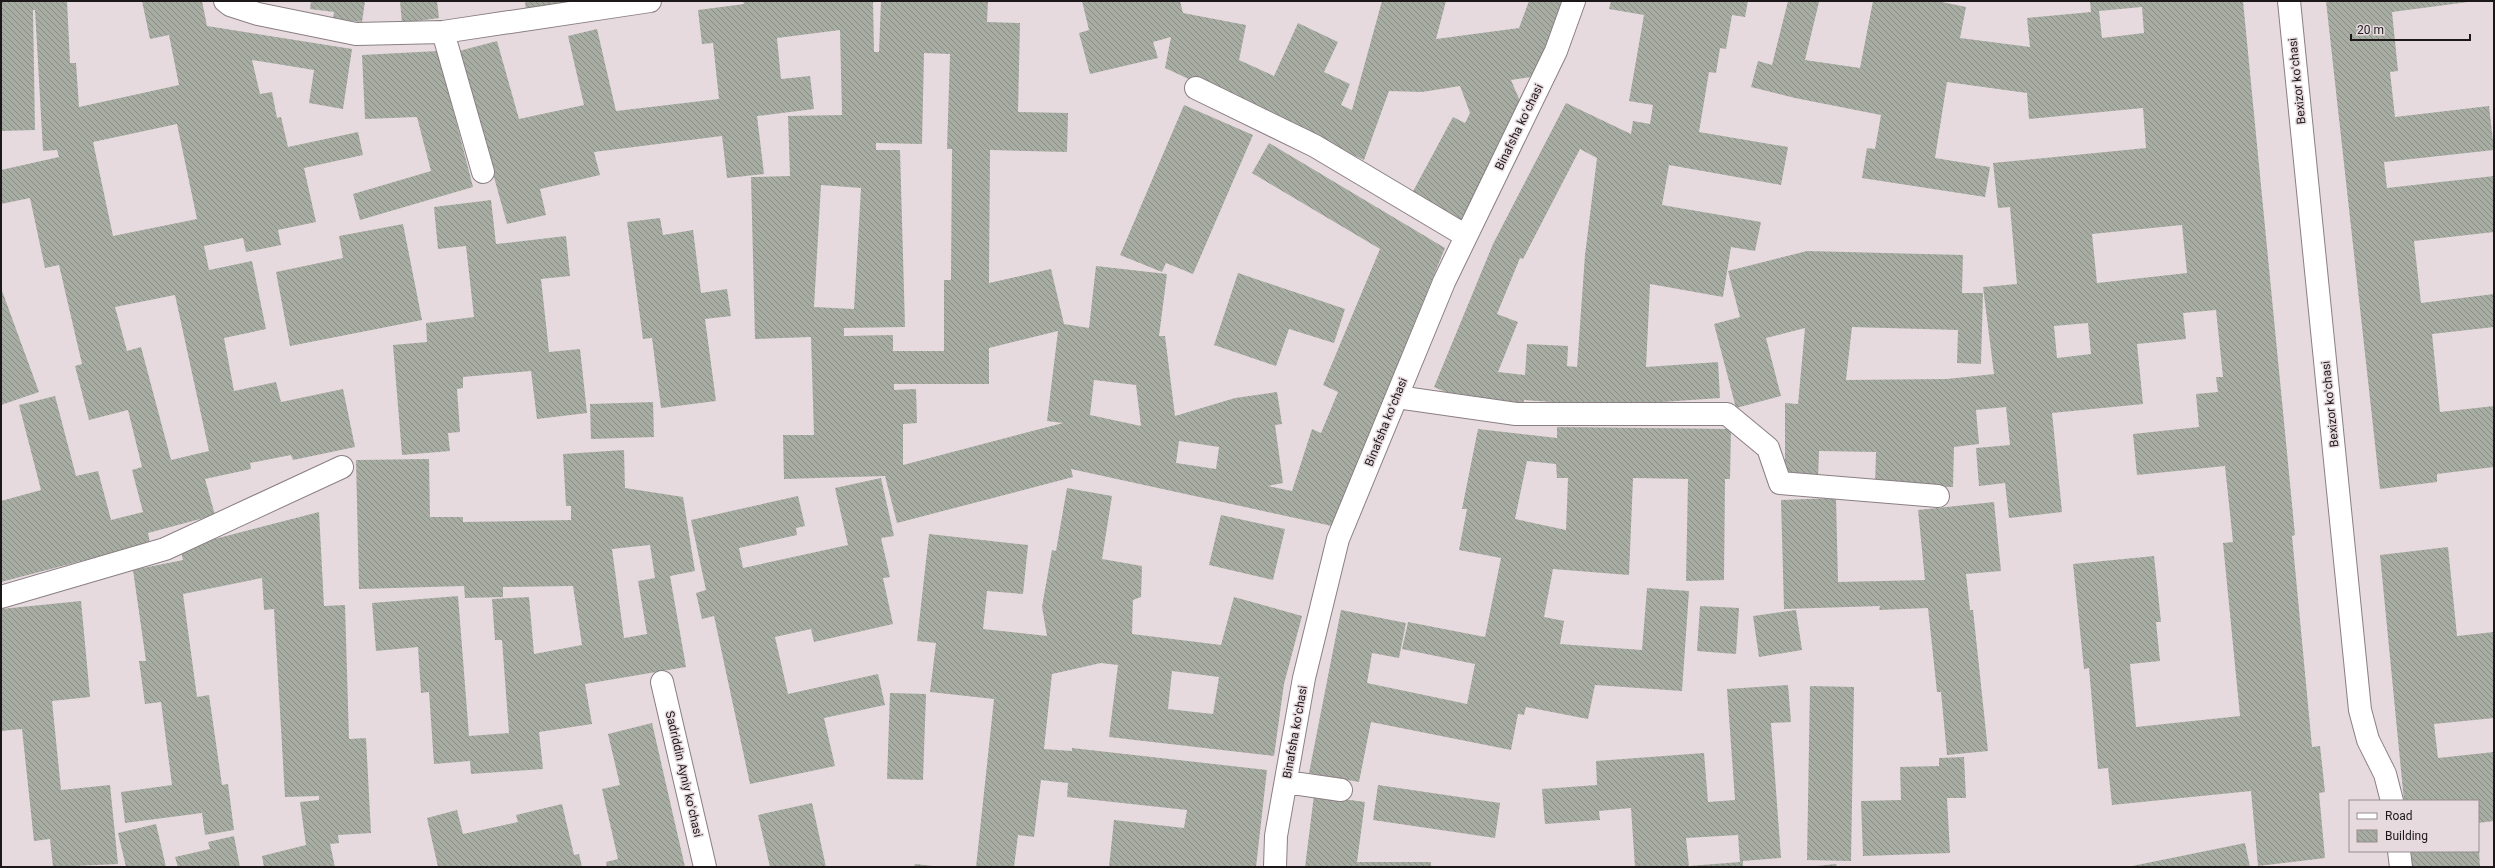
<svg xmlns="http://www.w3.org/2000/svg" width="2495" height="868" font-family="Roboto,sans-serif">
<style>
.building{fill:url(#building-back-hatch);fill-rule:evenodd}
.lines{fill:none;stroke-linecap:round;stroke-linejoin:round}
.minor-casing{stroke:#8a7f83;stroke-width:24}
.minor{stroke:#fff;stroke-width:22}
.labels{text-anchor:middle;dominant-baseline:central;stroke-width:3;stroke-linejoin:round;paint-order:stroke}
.street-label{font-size:12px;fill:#1c1819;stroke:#e6dadf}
</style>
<defs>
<pattern id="building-back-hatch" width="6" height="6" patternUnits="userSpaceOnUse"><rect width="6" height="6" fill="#a8ada3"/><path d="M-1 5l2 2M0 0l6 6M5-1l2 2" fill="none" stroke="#888c84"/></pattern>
</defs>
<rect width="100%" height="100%" fill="#e6dadf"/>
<!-- building -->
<path class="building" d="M1 1H67L70 63H76L79 107 179 85 169 35 150 39 142 1H202L207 26 352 49 343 109 309 103 314 70 252 60 260 94 272 92 277 118 281 117 288 147 358 132 363 155 304 168 316 222 278 230 281 245 246 252 243 238 204 246 209 270 252 261 266 329 224 338 234 391 276 382 281 402 343 389 355 447 293 460 291 455 250 463 251 469 205 479 215 515 148 533 150 543 1 582V501L41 490 19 405 55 396 76 476 98 471 111 520 143 512 132 470 142 467 128 410 89 420 75 366 82 364 59 265 45 268 30 198 1 204V170L59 157 57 150 43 151 35 10H33L35 130 1 131ZM177 124 197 219 113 236 93 142ZM175 295 209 451 171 460 141 347 127 351 115 307Z
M311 1H365L362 22 333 19 334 12 310 9Z
M400 1H437L439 18 402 23Z
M525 1H582L526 11Z
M743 1H873L874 52H879L881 1H988L987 22 1020 23 1018 112 1068 113 1067 152 990 150 989 283 1051 269 1064 324 1089 328 1096 266 1167 274 1159 336H1165L1175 416 1235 398 1277 392 1282 424 1275 425 1283 483 1268 486 1292 491 1312 429 1321 433 1338 392 1323 385 1380 249 1252 173 1269 143 1445 248 1332 526 1071 469 1073 477 897 523 885 476 784 479 783 435H814L811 337 755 339 751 177 790 176 788 116 842 115 840 30 777 38 781 79 810 76 814 109 757 116 764 174 727 178 722 136 594 152 600 175 540 189 546 215 507 224 459 51 497 41 519 119 584 105 568 36 597 29 616 111 719 99 713 43 702 44 698 10 744 4ZM924 53 950 54 947 149H952L951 280H944V351H893V335L844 336V328L905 327 900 150H876V143L922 144ZM821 185 861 188 854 309 814 307ZM1058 331 1047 421 1063 423 903 465V424L917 423 916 389 894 390V384H989V348ZM1094 380 1136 385 1141 426 1090 415ZM1179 441 1219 447 1216 469 1176 463Z
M1082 1H1180L1183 13 1246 25 1239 60 1274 76 1298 23 1338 42 1324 72 1350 84 1341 105 1352 110 1382 1H1446L1436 39 1519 28 1529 1H1566L1537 76 1511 80 1523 108 1462 222 1411 195 1453 117 1465 123 1470 113 1460 86 1422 92 1389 91 1364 160 1165 68 1171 37 1153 42 1158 58 1090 74 1079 33 1089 30Z
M1611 1H1748L1745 17 1732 15 1726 49 1720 48 1716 73 1709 72 1699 132 1788 147 1781 185 1669 165 1662 205 1761 222 1755 251 1731 247 1723 297 1650 284 1646 367 1718 362 1720 398 1606 406 1524 400 1523 406 1464 400 1434 387 1493 244 1566 103 1631 134 1633 121 1650 124 1653 105 1629 101 1644 15 1609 9ZM1580 149 1597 158 1585 255 1577 367 1567 366 1568 346 1527 344 1525 375 1498 372 1518 322 1497 314 1520 258 1523 259Z
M1788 1 1819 2 1805 60 1860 68 1873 1H1937L1966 7 1960 38 2030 47 2027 18 2091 12 2090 1H2243L2295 535 2292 536 2312 747 2320 746 2325 792 2319 793 2325 858 2258 866 2251 791 2112 805 2108 768 2098 769 2089 668 2084 669 2073 564 2154 556 2161 622H2156L2160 661 2130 664 2136 727 2240 716 2223 543 2233 542 2225 466 2137 475 2133 434 2199 427 2196 394 2218 392 2216 377H2223L2216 310 2183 313 2186 339 2137 344 2143 404 2052 413 2062 512 2009 518 2005 483 1979 486 1976 448 2010 445 2006 407 1976 410 1979 444 1954 447 1953 487 1875 486 1876 452 1819 451 1818 480 1785 479V403L1798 404 1805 328 1766 338 1781 396 1736 408 1714 324 1740 317 1728 271 1807 251 1963 255 1962 293H1983L1981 364 1957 363 1958 330 1852 327 1846 380 1947 379 1994 374 1983 287 2017 284 2010 207 1998 208 1993 163 2146 148 2143 108 2029 119 2027 93 1947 82 1935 158 1990 167 1985 197 1862 178 1867 148 1875 149 1881 115 1795 98 1751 87 1758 61 1772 65ZM2142 7 2144 33 2102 38 2099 11ZM2182 225 2187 273 2097 283 2092 234ZM2088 323 2091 354 2057 358 2054 326Z
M2326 1H2476L2392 12 2398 71 2390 72 2395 117 2489 106 2494 150 2384 162 2387 188 2494 176V232L2414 241 2421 303 2494 294V327L2432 334 2440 412 2494 406V467L2437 474V482L2380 489Z
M438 51 473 187 360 220 353 194 431 171 417 117 365 119 362 55Z
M1184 105 1253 135 1193 274 1166 263 1162 272 1120 255Z
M491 200 496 244 566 236 570 276 541 279 549 352 580 349 587 413 537 419 531 371 463 377V388L457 389 460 432 448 433 450 451 402 455 393 345 427 342 426 323 474 317 466 246 438 249 434 207Z
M660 218 663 235 693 230 701 293 727 289 731 316 705 319 716 401 661 408 652 338 643 339 627 222Z
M403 224 422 320 290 346 276 272 343 258 339 236Z
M1238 273 1345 309 1334 343 1289 329 1276 366 1214 345Z
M1 288 39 392 1 405Z
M653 402 654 437 591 439 590 404Z
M1557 427 1731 429 1730 479H1725L1724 580 1686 581 1688 479 1633 478 1629 575 1553 569 1544 617 1564 621 1560 644 1642 650 1647 588 1689 591 1682 691 1595 685 1588 719 1526 707 1524 715 1518 714 1511 750 1371 722 1359 782 1309 773 1341 610 1406 623 1399 658 1372 653 1367 683 1467 704 1475 664 1402 649 1408 622 1485 637 1501 558 1459 550 1467 509H1462L1478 429 1557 438ZM1527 461 1556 464 1557 478H1568L1566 530 1515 519Z
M624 450 625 488 683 497 695 571 670 576 686 667 585 684 592 724 539 732 543 769 471 774 470 761 434 764 429 692 421 693 418 647 376 651 372 603 458 596 469 736 509 733 502 640H495L492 599 529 597 534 654 582 645 573 586 503 587V597L465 598 464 586 359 589 356 460 429 459 430 517H463V522L571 520V506H566L563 454ZM650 545 655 578 638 581 647 634 624 638 612 549Z
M881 478 894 536 881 538 890 577 883 578 893 624 814 642 811 629 775 637 788 694 878 674 885 705 824 718 835 766 750 784 714 616 702 619 696 593 706 590 691 520 798 496 805 526 796 528 797 535 739 548 743 568 848 545 835 488Z
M1067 488 1112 496 1102 559 1142 566 1141 597 1133 600 1132 634 1221 645 1234 597 1302 616 1284 684 1274 756 1109 737 1118 665 1101 663 1052 674 1044 749 1072 751V748L1267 770 1256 867H1109L1114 820 1184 828 1187 810 1067 797 1068 783 1041 780 1034 837 1018 835 1014 867H976L994 699 930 692 936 643 917 641 929 534 1028 545 1023 594 987 591 983 629 1047 636 1042 607 1052 550 1056 551ZM1172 671 1219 677 1213 714 1168 709Z
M1836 498 1838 582 1925 580 1918 510 1994 502 2001 571 1966 574 1970 610H1973L1988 751 1947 755 1941 692H1937L1928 608 1879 610 1880 606 1784 609 1781 500Z
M319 512 324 606 345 605 349 739 366 738 371 833 338 835 339 843 330 844 335 867H264L262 856 306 845 300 802 319 800V796L285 797 274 609 264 610 262 578 183 594 197 697 209 695 222 785 228 784 234 830 205 835 202 813 125 823 121 792 172 785 161 702 145 704 139 661H146L133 570 183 560 180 548Z
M1221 515 1285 529 1273 580 1209 565Z
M2448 547 2457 636 2494 632V718L2434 724 2438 758 2494 752V821L2478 823V801H2404L2380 555Z
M81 601 90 697 52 701 61 790 110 785 118 864 53 867 50 839 34 841 22 729 1 731V609Z
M1700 606 1739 608 1736 654 1697 651Z
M1796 610 1802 650 1759 657 1753 616Z
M1788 685 1791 722 1771 723 1781 858 1743 861V867H1635L1631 808 1599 811 1600 820 1545 824 1542 789 1597 785 1596 761 1704 753 1708 802 1735 800 1727 689ZM1738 835 1740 862 1689 866 1686 838Z
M1810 686 1854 687 1851 861 1807 860Z
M890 693 926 694 923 780 887 779Z
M652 723 685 867H607L606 862 618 859 602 789 620 785 608 734Z
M1964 757 1966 798H1947L1950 853 1863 856 1861 801 1901 800 1900 767 1939 766V758Z
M1378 785 1500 803 1495 838 1373 820Z
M1314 795 1365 802 1357 862H1431V867H1305Z
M812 803 826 867H770L758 815Z
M562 804 574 855 579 854 582 867H438L427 818 457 810 463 834 518 822 516 815Z
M156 824 166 867H126L118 833Z
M234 836 240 867H178L175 857 210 849 208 842Z
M2245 843 2250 867H2132V866Z
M2409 851H2479L2480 867H2411Z
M915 864 933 866V867H914Z
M1836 864 1837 867H1817V866Z"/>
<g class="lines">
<!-- minor casing -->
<g class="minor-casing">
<path id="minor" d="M225 1 230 5 258 14 356 34 443 32 650 1
M2289 1 2360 710 2368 740 2385 774 2392 801
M443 32 483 172
M1196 88 1315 146 1466 236
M1397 397 1516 414H1727L1768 448 1780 483 1938 496
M1 597 165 549 342 467
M662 682 705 867
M1286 782 1341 790
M2399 851 2401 867
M1275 867 1276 836 1304 678 1338 539 1444 282 1556 51 1574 1"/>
</g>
<!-- minor -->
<use href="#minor" class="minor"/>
</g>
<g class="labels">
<!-- street labels -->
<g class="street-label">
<text transform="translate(2297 81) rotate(-96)">Bexizor koʻchasi</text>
<text transform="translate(1519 127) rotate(-64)">Binafsha koʻchasi</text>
<text transform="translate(2330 404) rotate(-96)">Bexizor koʻchasi</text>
<text transform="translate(1386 422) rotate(-68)">Binafsha koʻchasi</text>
<text transform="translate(1295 732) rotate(-80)">Binafsha koʻchasi</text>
<text transform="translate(684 774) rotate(77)">Sadriddin Ayniy koʻchasi</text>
</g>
</g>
<!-- border -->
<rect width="2495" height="868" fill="none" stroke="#1c1819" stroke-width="4"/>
<!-- legend -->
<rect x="2349" y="800" width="130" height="52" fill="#e6dadf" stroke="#958c90"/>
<rect x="2357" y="813" width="20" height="6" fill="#ffffff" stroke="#958c90"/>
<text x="2385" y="820" font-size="12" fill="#1c1819">Road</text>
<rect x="2357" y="830" width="20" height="12" fill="url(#building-back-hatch)" stroke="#958c90"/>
<text x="2385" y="840" font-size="12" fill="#1c1819">Building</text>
<!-- scale -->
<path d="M2351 34v6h119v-6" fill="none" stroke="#1c1819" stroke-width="2"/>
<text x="2357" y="34" font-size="12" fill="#1c1819" stroke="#e6dadf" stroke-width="3" paint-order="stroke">20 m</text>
</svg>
